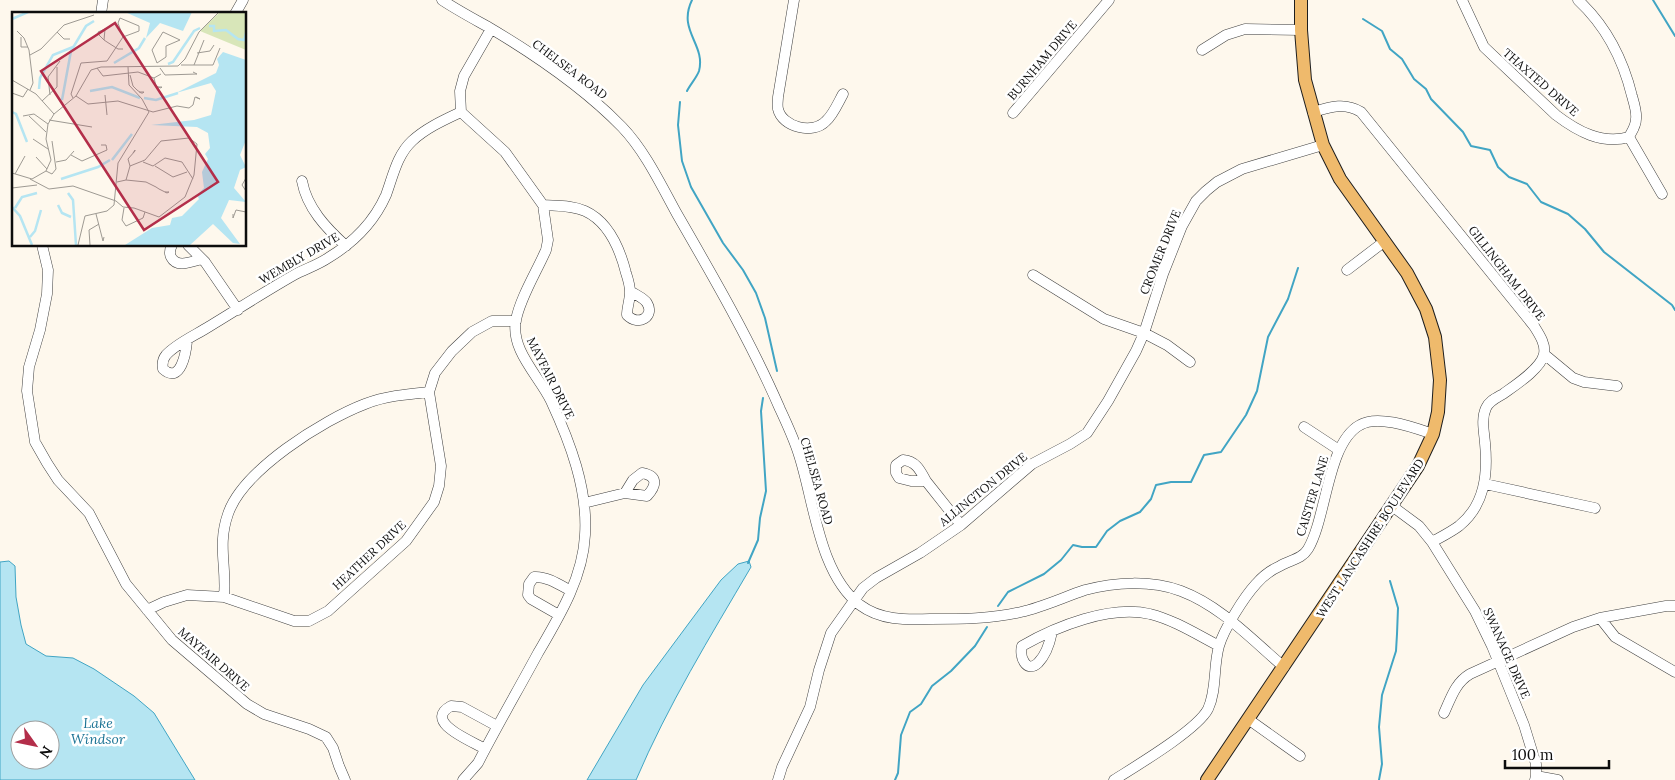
<svg xmlns="http://www.w3.org/2000/svg" width="1675" height="780" font-family="Lora,serif">
<style>
.water{fill:#b5e5f2;stroke:#41a5c4;fill-rule:evenodd}
.lines{fill:none;stroke-linecap:round;stroke-linejoin:round}
.stream{stroke:#41a5c4;stroke-width:2}
.minor-casing{stroke:#404040;stroke-width:11}
.major-casing{stroke:#1e1e1e;stroke-width:14}
.minor{stroke:#fff;stroke-width:10}
.major{stroke:#efba6c;stroke-width:12}
.labels{text-anchor:middle;dominant-baseline:central;stroke-width:5;stroke-linejoin:round;paint-order:stroke}
.street-label{font-size:12px;fill:#0d0d0d;stroke:#fff}
.water-label{font-size:14px;font-style:italic;fill:#1e7596;stroke:#fff}
.inset-river{fill:none;stroke:#b5e5f2;stroke-width:2.5}
.inset-road{fill:none;stroke:#9e9a93;stroke-width:1}
.view{fill:#b32e4a;fill-opacity:0.15;stroke:#b32e4a;stroke-width:2.5}
.inset-edge{fill:none;stroke:#0d0d0d;stroke-width:2.5}
</style>
<rect width="100%" height="100%" fill="#fef8ed"/>
<!-- water -->
<path class="water" d="M9 561 15 566 16 597 21 625 26 644 46 656 73 658 94 669 134 696 154 713 195 780H0V562ZM20 730H50V760H20Z
M749 561 751 567C710 637 668 705 636 780H587L643 685 689 623 721 580 738 564Z"/>
<g class="lines">
<!-- stream -->
<path class="stream" d="M1653 0 1675 36
M1363 19 1382 31 1390 49 1402 59 1414 79 1426 89 1431 99 1463 132 1471 146 1490 150 1498 167 1509 177 1527 184 1541 202 1568 214 1585 229 1604 252 1672 305 1675 310
M687 91C690 85 697 77 699 71 706 44 677 31 692 0
M680 102 678 125 682 161 691 187 723 243 743 270 756 293 765 318 777 371
M748 563 758 540 760 518 766 491 761 411 763 398
M998 606 1008 592 1044 574 1061 560 1073 545 1082 547H1096L1107 531 1120 521 1140 512 1151 499 1156 485 1171 482H1191L1204 455 1221 452 1246 415 1257 391 1268 337 1288 299 1298 268
M895 780 898 773 901 735 910 712 921 704 932 686 951 671 975 646 987 627
M1379 780 1382 764 1379 727 1382 695 1396 651 1397 634 1398 608 1390 581"/>
<!-- minor casing -->
<g class="minor-casing">
<path id="minor" d="M442 0C457 10 474 19 490 28 537 56 583 87 622 127 645 151 661 185 677 214 714 278 751 342 780 409 787 424 794 439 799 455 814 501 819 574 860 605 880 620 905 620 930 619 961 619 991 619 1021 612 1043 607 1064 597 1085 590 1115 582 1151 580 1181 591 1221 606 1252 640 1284 667
M794 0 778 97C778 100 777 105 778 109 782 127 813 135 826 121 833 115 838 103 843 94
M1462 0 1484 47 1556 115C1577 131 1602 145 1629 137 1632 131 1636 126 1636 119 1637 112 1634 103 1632 96 1623 59 1606 26 1578 0
M101 14 103 0
M235 14 243 0
M1202 50 1226 35 1245 29 1301 30
M1313 112C1330 107 1345 102 1361 112L1534 326C1539 334 1546 344 1544 354 1541 369 1514 386 1503 394 1496 398 1489 401 1486 408 1481 419 1484 431 1485 443 1488 474 1485 505 1459 526 1451 532 1441 537 1432 542
M1013 113 1109 0
M1629 137 1662 194
M302 181C307 208 326 228 346 246
M543 205C557 206 572 205 585 211 609 222 620 249 626 273 628 279 630 286 630 292 630 300 627 307 627 315 639 327 655 316 647 303 644 298 636 295 630 291
M42 245 48 270 47 294 40 330 29 367 27 391 35 442 47 463 58 480 89 513 126 584 172 640 247 704 264 714 309 729 326 737 333 748 339 766 345 780
M172 245C170 249 169 253 171 257 177 269 193 261 202 259
M188 245 205 262 238 310
M1347 270 1385 241
M1033 275 1104 319 1144 333 1167 345 1190 362
M187 341C186 352 181 385 163 369 162 364 162 360 166 355 177 343 196 335 210 326 238 309 266 291 294 275 305 269 318 265 328 258 353 243 374 222 386 195 393 176 397 155 412 141 426 128 444 120 461 112
M1544 354 1573 378 1584 382 1617 386
M1304 427 1339 450
M903 460C916 461 920 470 926 481H911L899 478 896 473V465Z
M926 481 961 525
M1485 484 1595 508
M584 503 625 493 647 496C657 485 658 476 642 473L633 480 625 493
M1392 506 1419 526 1432 542 1475 611 1492 646 1524 725 1536 764V776
M224 597C227 567 217 545 228 514 243 470 323 420 365 404 385 396 408 394 429 392
M147 610 164 602 187 595 224 597 294 621H309L328 611 406 541 434 502 439 486 441 466 429 392 435 373 452 351 472 332 492 321H516
M559 615 531 599 528 595 529 584 534 577C547 576 560 585 571 591
M1600 618 1615 637 1675 672
M1052 632C1050 642 1046 655 1038 663 1026 674 1019 656 1022 646 1057 626 1110 605 1150 614 1174 620 1196 634 1219 646
M1444 713C1451 698 1455 683 1470 674L1573 627 1600 618 1666 606H1675
M1248 719 1300 756
M485 749C472 741 422 722 451 706L462 707 497 726
M463 780 478 763C497 726 518 690 538 653 559 617 583 578 585 535 588 489 570 442 551 401 539 376 510 350 516 320 520 298 537 271 546 250L548 240 543 205 505 152 461 112 460 91 464 76 491 29
M778 780 782 767 810 707 819 670 831 633 863 588 876 578 920 553 961 525 1032 464 1070 444 1087 433 1108 401 1136 351 1144 333 1163 274 1182 226 1196 201 1206 191 1217 182 1242 169 1323 145
M1114 780C1136 766 1197 730 1208 709 1217 690 1213 667 1219 646 1224 629 1244 597 1256 584 1262 577 1271 570 1280 566 1290 560 1302 559 1308 549 1327 517 1327 443 1360 425 1378 414 1415 428 1433 434
M1535 780 1536 776 1558 780"/>
</g>
<!-- major casing -->
<g class="major-casing">
<path id="major" d="M1207 780 1418 466 1433 434 1438 412 1440 380 1435 337 1426 309 1407 273 1340 179 1323 145 1305 80 1301 30V0"/>
</g>
<!-- minor -->
<use href="#minor" class="minor"/>
<!-- major -->
<use href="#major" class="major"/>
</g>
<g class="labels">
<!-- street labels -->
<g class="street-label">
<text transform="translate(1042 60) rotate(-50)">BURNHAM DRIVE</text>
<text transform="translate(570 69) rotate(37)">CHELSEA ROAD</text>
<text transform="translate(1541 82) rotate(41)">THAXTED DRIVE</text>
<text transform="translate(1160 252) rotate(-68)">CROMER DRIVE</text>
<text transform="translate(299 258) rotate(-30)">WEMBLY DRIVE</text>
<text transform="translate(1507 273) rotate(52)">GILLINGHAM DRIVE</text>
<text transform="translate(551 378) rotate(63)">MAYFAIR DRIVE</text>
<text transform="translate(817 481) rotate(74)">CHELSEA ROAD</text>
<text transform="translate(983 489) rotate(-39)">ALLINGTON DRIVE</text>
<text transform="translate(1312 496) rotate(-73)">CAISTER LANE</text>
<text transform="translate(1370 538) rotate(-57)">WEST LANCASHIRE BOULEVARD</text>
<text transform="translate(369 555) rotate(-43)">HEATHER DRIVE</text>
<text transform="translate(1507 653) rotate(66)">SWANAGE DRIVE</text>
<text transform="translate(214 659) rotate(41)">MAYFAIR DRIVE</text>
</g>
<!-- water labels -->
<g class="water-label">
<text x="98" y="723">Lake<tspan x="98" dy="16">Windsor</tspan></text>
</g>
</g>
<!-- overview -->
<g transform="translate(12 12)">
<rect width="234" height="234" fill="#fef8ed"/>
<path d="M208 0H234V38L188 19Z" fill="#d8e6b9"/>
<path d="M113 0H180L171 19 148 11 134 26 138 11ZM211 40 234 48V128L228 143 234 155 228 158 222 176 234 190 217 188 209 206 228 232 221 231 201 212 178 233H113L140 216 158 213 160 206 170 204 187 187 185 183 192 176 190 160 196 147 193 142 198 136 196 121 185 115 139 113 182 108 199 103 204 79 199 71 164 81 204 61 207 53 205 47Z" fill="#b5e5f2"/>
<path class="inset-river" d="M0 7 16 0M197 14H202V19L214 18 226 27 232 28 234 21M102 51 127 36 133 26M156 52 161 50 182 19 188 16M27 77 28 66 41 43 61 35M78 79 100 75 128 86M132 86 144 88 166 81M50 88 59 39 74 14 82 9M0 100 4 102 15 130M100 148 120 122M49 167 86 155 98 148M56 181 61 188 64 233M46 193 50 201 59 205M0 195 8 204 20 233M3 196 10 185 25 181M18 225 23 219 29 198"/>
<path class="inset-road" d="M108 6 127 14V19L111 25 106 11ZM5 19 12 26 17 38 21 71 18 78M45 20 52 27H58M151 20 168 28 154 34V45L145 51 140 38ZM9 25V35H16M92 28 93 17 86 20 87 23 92 28 95 30 106 37H111M185 41 198 39 202 33M18 43 29 37 52 13 82 3M95 49 111 25M169 53H201L208 36M182 53 192 28M85 56 91 64 126 60 142 66 149 62M148 56 153 63 185 62 181 60M118 63 121 74 125 78 129 81H131L132 80H127M142 66 144 74 146 75 149 76 150 75H146M0 68 24 82 42 102M0 81 11 85 16 77M38 83 36 65 48 49M93 83 95 103M64 84 76 92 106 89 141 100 165 94 177 96 181 93 183 85 188 87 184 85M61 86 59 82 69 51 95 49M30 89 45 75V55M11 104 22 102 36 112M17 104 34 120M37 108 80 115M21 127 36 137M59 143 70 149 95 138 94 133H89M24 145 35 157M44 150 54 148 62 139M131 150 141 154 153 146 170 150 181 167M118 154 116 147 123 139V138L121 141M143 154 161 165 175 160M34 159 40 162 44 157 40 129M0 161 20 167 34 159 39 148 34 127 36 112 42 102 64 84 79 58 89 55 166 54 173 47 187 20 207 0M3 162 13 144M234 166 230 173 234 179M18 167 37 177 61 174 104 189 111 195 122 196 147 205 173 185 182 163 185 132 177 126 149 129 133 148 118 154 114 168 105 170M114 168 134 170 144 175 147 177 155 181 157 180H153M0 176 25 173M112 196 110 208 114 214 131 206 133 200M84 202 91 229 92 225M221 202V206L224 198 234 200M66 233 73 204 95 199 102 193 106 151 137 100 130 87 117 73 116 55M78 233 77 218 87 212"/>
<path class="view" d="M103 11 206 170 132 218 29 59Z"/>
<rect width="234" height="234" class="inset-edge"/>
</g>
<!-- north arrow -->
<g transform="translate(35 745) rotate(123)"><circle r="24" fill="#ffffff" stroke="#9e9e9e"/>
<path d="M0-4L9 19L0 12L-9 19Z" fill="#b32e4a"/>
<text y="-8" font-size="14" font-weight="bold" text-anchor="middle" fill="#0d0d0d">N</text>
</g>
<!-- scale -->
<path d="M1505 760v8h104v-8" fill="none" stroke="#0d0d0d" stroke-width="2.5"/>
<text x="1512" y="760" font-size="15" fill="#0d0d0d" stroke="#ffffff" stroke-width="4" paint-order="stroke">100 m</text>
</svg>
